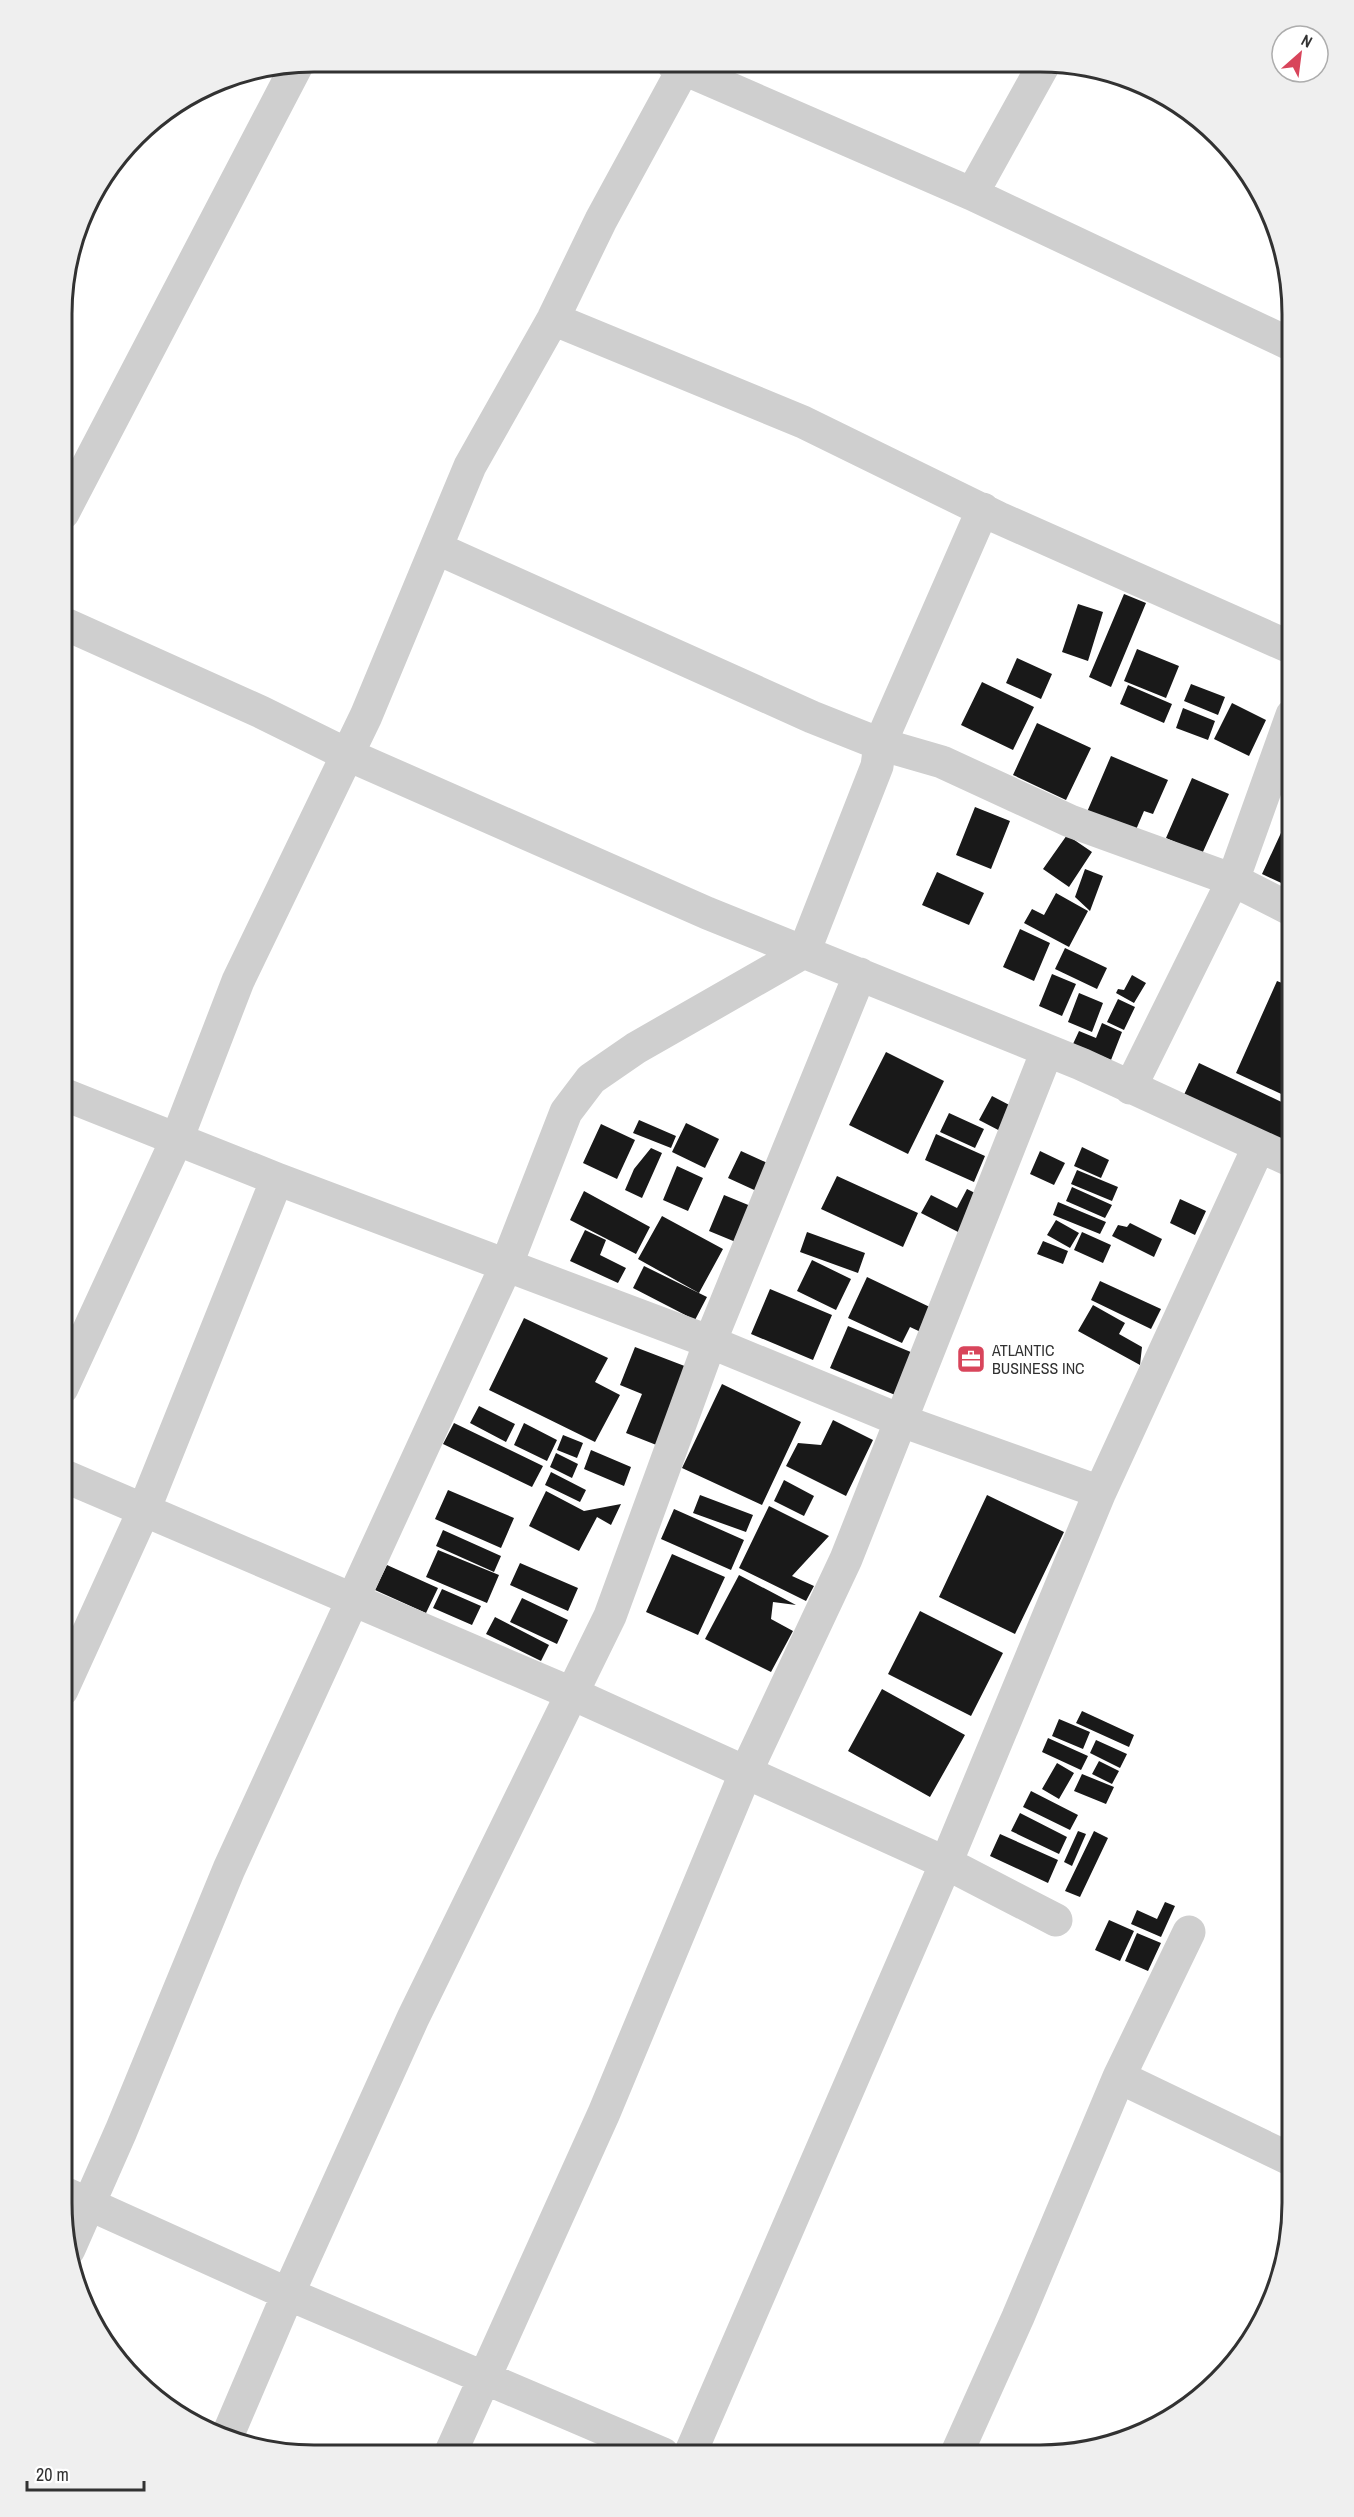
<svg xmlns="http://www.w3.org/2000/svg" width="1354" height="2517" font-family="'Archivo Narrow',sans-serif">
<style>
.building{fill:#191919}
.lines{fill:none;stroke-linecap:round;stroke-linejoin:round}
.minor{stroke:#cfcfcf;stroke-width:33}
.labels{text-anchor:middle;dominant-baseline:central;stroke-width:6;stroke-linejoin:round;paint-order:stroke}
.poi-label{font-size:16px;fill:#323232;stroke:#fff;text-anchor:start}
.rim{fill:none;stroke:#323232;stroke-width:3}
</style>
<rect width="100%" height="100%" fill="#fff"/>
<!-- building -->
<path class="building" d="M1124 594 1146 603 1111 687 1089 677Z
M1078 604 1103 612 1088 661 1062 652Z
M1137 649 1179 666 1166 698 1124 681Z
M1017 658 1052 674 1041 699 1006 683Z
M982 682 1034 707 1013 750 961 725Z
M1191 684 1225 697 1218 715 1184 701Z
M1128 685 1172 704 1164 723 1120 704Z
M1232 703 1266 720 1249 756 1214 739Z
M1183 708 1215 721 1208 740 1176 728Z
M1037 723 1091 748 1066 800 1013 775Z
M1111 756 1168 780 1153 814 1144 811 1135 832 1087 812Z
M1192 778 1229 794 1202 854 1166 838Z
M975 807 1010 821 991 869 956 855Z
M1292 809V888L1262 874Z
M1067 835 1092 852 1069 887 1043 869Z
M1085 869 1103 876 1090 911 1075 897Z
M937 872 984 893 969 925 922 905Z
M1056 893 1088 911 1069 947 1024 923 1032 909 1044 915Z
M1020 929 1050 943 1034 981 1003 967Z
M1065 948 1107 968 1097 989 1055 969Z
M1052 974 1076 984 1062 1016 1039 1006Z
M1132 975 1146 983 1134 1003 1116 993 1118 989 1124 990Z
M1277 981 1292 987V1099L1236 1073Z
M1079 993 1103 1003 1092 1032 1068 1022Z
M1118 999 1135 1007 1124 1030 1107 1022Z
M1102 1023 1122 1032 1111 1060 1073 1044 1079 1031 1096 1038Z
M886 1052 944 1081 908 1154 849 1125Z
M1199 1063 1292 1107V1150L1182 1099Z
M992 1096 1017 1109 1004 1133 979 1120Z
M949 1113 984 1129 975 1148 940 1132Z
M639 1120 676 1136 671 1148 633 1133Z
M686 1123 719 1139 705 1168 672 1152Z
M601 1124 635 1140 617 1179 583 1163Z
M936 1134 985 1156 974 1182 925 1160Z
M1082 1147 1109 1160 1101 1178 1074 1166Z
M651 1148 662 1153 642 1198 625 1190 634 1169Z
M741 1151 776 1167 763 1194 728 1178Z
M1040 1151 1065 1163 1054 1185 1030 1174Z
M677 1166 703 1178 688 1211 663 1200Z
M1077 1170 1118 1187 1112 1201 1071 1184Z
M837 1176 918 1213 903 1247 821 1209Z
M1072 1187 1112 1205 1105 1218 1066 1201Z
M967 1189 979 1195 960 1233 921 1213 931 1195 957 1208Z
M584 1191 650 1227 636 1254 570 1220Z
M724 1195 758 1209 743 1245 709 1231Z
M1180 1199 1206 1211 1195 1235 1170 1223Z
M1058 1202 1106 1222 1100 1234 1053 1215Z
M662 1216 723 1249 699 1293 638 1259Z
M1056 1220 1079 1233 1070 1248 1047 1235Z
M1130 1223 1162 1239 1154 1257 1112 1236 1118 1225 1127 1227Z
M585 1230 606 1240 600 1255 626 1268 618 1283 570 1261Z
M807 1232 865 1253 858 1273 800 1252Z
M1082 1232 1111 1245 1103 1263 1074 1250Z
M1043 1241 1068 1251 1063 1264 1037 1254Z
M812 1260 851 1279 836 1310 797 1291Z
M644 1266 707 1297 695 1320 633 1288Z
M867 1277 936 1310 925 1334 910 1327 902 1343 848 1318Z
M1100 1281 1161 1309 1151 1329 1091 1300Z
M770 1289 832 1315 813 1360 751 1334Z
M1093 1305 1125 1323 1119 1334 1142 1347 1140 1365 1078 1331Z
M524 1318 608 1358 595 1382 620 1395 595 1442 489 1390Z
M848 1326 918 1355 900 1397 830 1368Z
M635 1347 695 1370 664 1448 626 1433 642 1394 620 1385Z
M722 1384 801 1422 762 1505 682 1468Z
M479 1406 515 1424 506 1442 470 1423Z
M833 1420 873 1440 846 1496 786 1466 798 1443 821 1445Z
M454 1423 543 1466 532 1487 443 1444Z
M524 1423 557 1440 547 1461 514 1445Z
M563 1435 583 1443 577 1458 557 1450Z
M591 1450 631 1467 624 1486 584 1469Z
M556 1453 578 1464 572 1478 550 1467Z
M551 1472 586 1490 580 1502 545 1485Z
M784 1480 814 1496 804 1516 774 1501Z
M448 1490 514 1518 501 1548 435 1519Z
M546 1491 584 1511 621 1504 611 1525 597 1517 579 1551 529 1526Z
M700 1495 753 1515 746 1532 693 1513Z
M987 1495 1064 1532 1015 1634 939 1597Z
M769 1506 829 1536 792 1576 814 1586 806 1601 739 1568Z
M674 1509 744 1540 731 1570 661 1539Z
M443 1530 501 1556 494 1572 436 1546Z
M438 1550 499 1575 487 1603 426 1577Z
M672 1554 725 1577 698 1635 646 1612Z
M520 1563 578 1588 568 1611 510 1585Z
M387 1565 438 1588 426 1613 375 1590Z
M739 1575 796 1605 773 1602 771 1619 793 1631 771 1672 705 1639Z
M442 1589 481 1606 472 1625 433 1608Z
M522 1598 568 1620 557 1644 510 1622Z
M920 1611 1003 1653 971 1716 888 1674Z
M495 1617 549 1645 541 1661 486 1634Z
M882 1689 965 1735 930 1797 848 1751Z
M1082 1711 1134 1735 1129 1747 1076 1723Z
M1059 1719 1090 1732 1083 1749 1052 1736Z
M1048 1738 1088 1756 1081 1770 1042 1752Z
M1096 1740 1127 1754 1120 1768 1090 1753Z
M1099 1761 1119 1771 1112 1784 1092 1774Z
M1057 1763 1074 1773 1059 1799 1042 1789Z
M1082 1774 1114 1787 1106 1804 1074 1791Z
M1031 1791 1078 1815 1070 1830 1023 1807Z
M1020 1813 1067 1837 1059 1854 1011 1831Z
M1078 1831 1086 1834 1072 1866 1064 1862Z
M1094 1831 1108 1838 1080 1897 1065 1891Z
M1000 1834 1058 1860 1048 1883 990 1856Z
M1165 1902 1175 1906 1161 1937 1131 1924 1137 1910 1157 1919Z
M1109 1920 1134 1931 1120 1961 1095 1950Z
M1137 1933 1161 1943 1148 1971 1125 1961Z"/>
<g class="lines">
<!-- minor -->
<path class="minor" d="M673 64 972 194 1292 345
M972 194 1043 66
M553 319 803 422 999 518 1292 648
M63 513 297 65
M436 548 812 717 880 744 942 762 1070 821 1233 880 1292 910
M63 623 261 712 346 754 707 913 1081 1064 1292 1161
M1130 1088 1233 880 1292 715
M63 1094 277 1179 710 1342 902 1421 1100 1492
M62 1388 177 1139 238 981 366 716 470 466 553 319 601 220 686 64
M62 1475 573 1694 946 1863 1056 1920
M62 1690 144 1510 277 1179
M1119 2077 1292 2160
M62 2192 288 2294 663 2454
M69 2249 121 2131 229 1869 506 1266 566 1112 591 1079 636 1048 804 952 877 766 880 744 983 509
M226 2439 288 2294 413 2018 610 1616 710 1342 860 974
M450 2454 604 2113 745 1774 846 1559 1047 1051
M690 2454 946 1863 1100 1492 1259 1146
M956 2455 1018 2317 1119 2077 1189 1932"/>
</g>
<!-- icons -->
<defs>
<g id="office-square" transform="scale(1.5)"><rect x="-9" y="-9" width="18" height="18" rx="4" fill="#d8455b" stroke="#fff"/><path d="M-6-3h4V-5.5h4V-3h4V5H-6ZM-1-4.5V-3h2v-1.5ZM-6 0V1H6V0Z" fill="#fff"/></g>
</defs>
<g fill-rule="evenodd">
<use href="#office-square" x="971" y="1359"/>
</g>
<g class="labels">
<!-- poi labels -->
<g class="poi-label">
<text x="992" y="1350">ATLANTIC<tspan x="992" dy="18">BUSINESS INC</tspan></text>
</g>
</g>
<!-- crop -->
<path d="M0 0H1354V2517H0ZM314 72H1040A242 242 0 0 1 1282 314V2203A242 242 0 0 1 1040 2445H314A242 242 0 0 1 72 2203V314A242 242 0 0 1 314 72Z" fill="#efefef" fill-rule="evenodd"/>
<path class="rim" d="M314 72H1040A242 242 0 0 1 1282 314V2203A242 242 0 0 1 1040 2445H314A242 242 0 0 1 72 2203V314A242 242 0 0 1 314 72Z"/>
<!-- north arrow -->
<g transform="translate(1300 54) rotate(28)"><circle r="28" fill="#ffffff" stroke="#adadad" stroke-width="1.5"/>
<path d="M0-4.5L10 22L0 15L-10 22Z" fill="#d8455b"/>
<text y="-9" font-size="16" font-weight="bold" text-anchor="middle" fill="#323232">N</text>
</g>
<!-- scale -->
<path d="M27 2481v9h117v-9" fill="none" stroke="#323232" stroke-width="3"/>
<text x="36" y="2481" font-size="18" fill="#323232" stroke="#ffffff" stroke-width="4.5" paint-order="stroke">20 m</text>
</svg>
